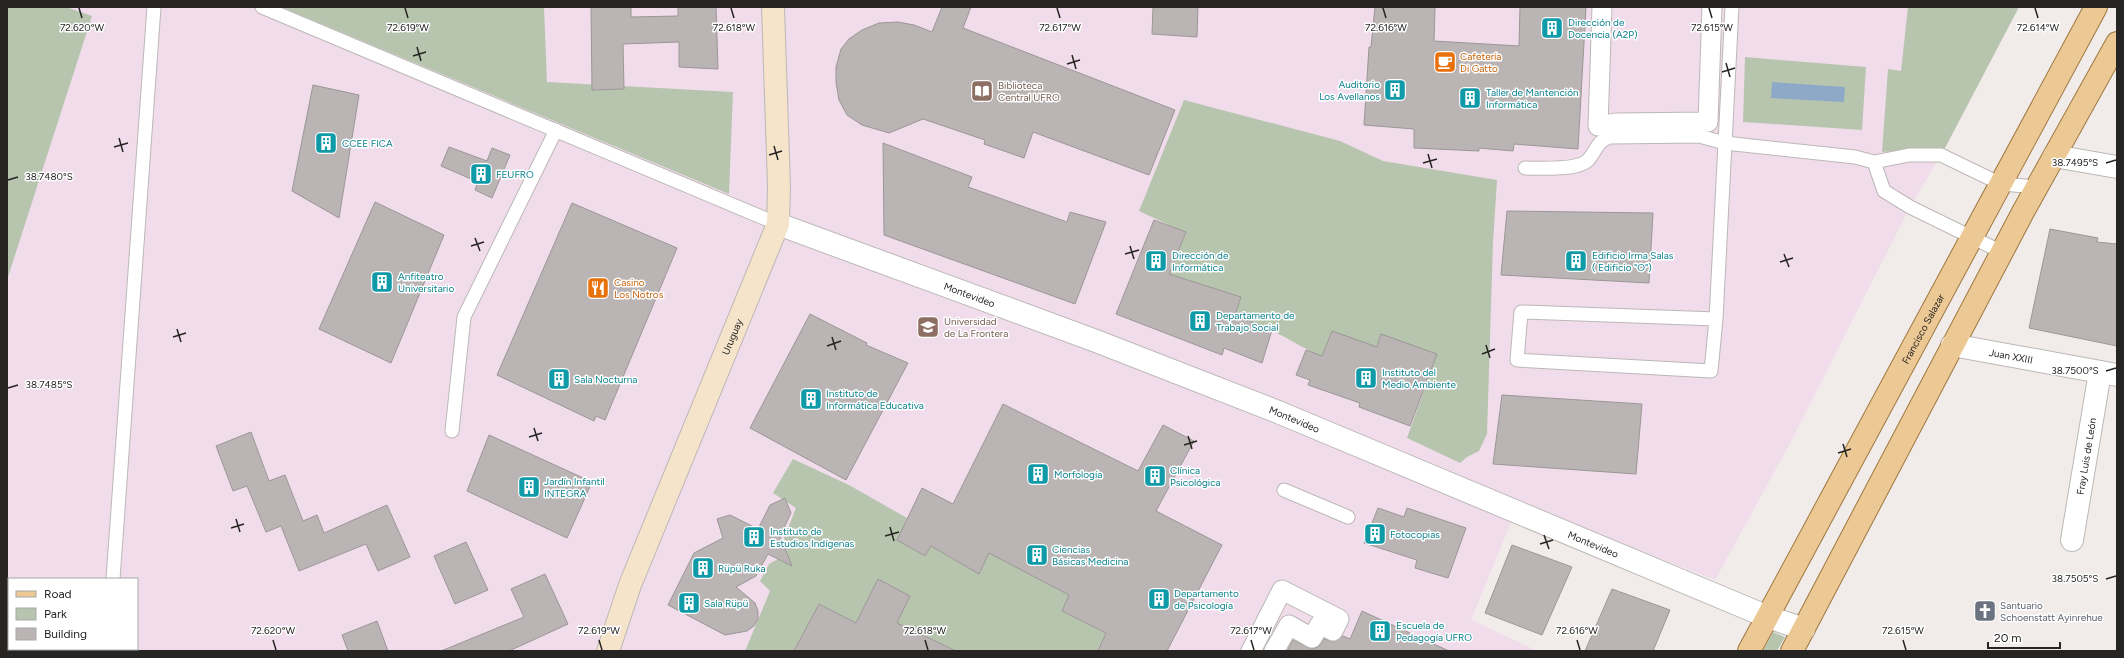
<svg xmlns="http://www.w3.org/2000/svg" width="2124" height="658" font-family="Figtree,sans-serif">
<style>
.education{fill:#f1dceb;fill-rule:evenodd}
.green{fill:#b7c5af}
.water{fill:#8ea9c8}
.building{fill:#bab5b4;stroke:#9b9795}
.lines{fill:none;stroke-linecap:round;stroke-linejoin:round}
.service-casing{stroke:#bcb8b6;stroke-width:15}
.pedestrian-casing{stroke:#bcb8b6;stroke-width:21}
.minor-casing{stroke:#bcb8b6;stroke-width:24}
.tertiary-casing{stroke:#bcb8b6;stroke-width:24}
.secondary-casing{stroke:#bcb8b6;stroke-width:24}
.primary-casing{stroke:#9e773f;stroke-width:24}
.service{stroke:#fff;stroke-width:13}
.pedestrian{stroke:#fff;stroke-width:19}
.minor{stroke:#fff;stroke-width:22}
.tertiary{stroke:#fff;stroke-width:22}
.secondary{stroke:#f5e3ca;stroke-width:22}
.primary{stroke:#ecc894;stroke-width:22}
.ticks{fill:none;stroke:#262524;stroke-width:1.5}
.labels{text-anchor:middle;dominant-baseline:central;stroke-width:3;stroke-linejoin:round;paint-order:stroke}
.culture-label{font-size:10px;fill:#0d838f;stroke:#fff;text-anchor:start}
.food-label{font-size:10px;fill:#c56008;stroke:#fff;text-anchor:start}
.education-label{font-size:10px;fill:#785e54;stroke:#fff;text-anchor:start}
.street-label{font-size:10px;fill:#262524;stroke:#fff}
.worship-label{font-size:10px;fill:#5b616d;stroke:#fff;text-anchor:start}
.ticks-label{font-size:10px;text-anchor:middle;fill:#262524;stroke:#fff;stroke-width:3;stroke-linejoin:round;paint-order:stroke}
</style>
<rect width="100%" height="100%" fill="#f1ecea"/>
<!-- education -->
<path class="education" d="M7 7H2019L1945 148 1910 207 1788 447 1715 580 1519 503 1471 620 1538 651H7ZM9 579H137V649H9Z"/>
<!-- green -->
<path class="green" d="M7 7H66L92 16 7 280Z
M281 7H544L547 82 733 92 729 194Z
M1908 7H2019L1945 148 1882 152 1888 69 1901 71Z
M1745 57 1866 67 1862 130 1743 122Z
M1184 100 1340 141 1383 161 1497 180 1493 243 1487 434 1479 451 1467 457 1460 463 1407 438 1437 354 1381 335 1371 364 1361 342 1332 331 1322 356C1305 350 1290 339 1273 331 1261 325 1248 320 1235 315L1241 297 1169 274 1186 233 1139 211Z
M793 459 849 485 907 518 897 540 925 556 931 546 979 574 989 553 1069 595 1062 611 1081 620 1114 617 1098 651H956L910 630 892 633 910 596 878 579 856 623 819 604 794 651H745L770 591 760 581 769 564 787 554 784 538 796 508 773 493Z
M1773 632 1785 637 1777 651H1763Z"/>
<!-- water -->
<path class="water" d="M1772 82 1845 87 1844 102 1771 98Z"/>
<!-- building -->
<path class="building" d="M591 7H631V17L678 16V7H716L718 69 679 67V42L623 44 624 89 592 90Z
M942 7H971L963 28 1175 110 1149 175 1033 132 1024 158 984 144 985 140 923 119 889 133 862 125 847 115 839 100 836 82V67L841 49 849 39 862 30 879 23 898 22 914 25 932 32Z
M1153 7H1198L1197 37 1152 34Z
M1375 7H1435L1434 41 1519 46 1520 7H1586L1578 149 1514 144 1513 151 1479 148V151L1414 148V129L1364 125 1369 47H1371Z
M313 85 359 95 339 218 292 191Z
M883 143 972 177 968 187 1067 222 1070 212 1106 222 1075 304 884 235Z
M449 147 487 161 492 148 510 155 492 198 475 190 478 182 441 166Z
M375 202 444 235 391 363 319 329Z
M572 203 677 248 605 420 596 416 594 421 497 375Z
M1507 211 1653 213 1649 283 1501 275Z
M1154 220 1186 232 1169 274 1241 297 1235 315 1272 330 1262 363 1224 348 1222 355 1116 314Z
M2050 229 2098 238 2097 242 2117 244V346L2029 328Z
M810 314 867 343 866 345 908 363 846 480 750 428Z
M1332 331 1377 347 1381 334 1437 354 1410 426 1359 407 1360 403 1308 385 1310 380 1296 375 1306 350 1322 356Z
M1502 395 1642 404 1636 474 1493 464Z
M1003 404 1138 471 1163 425 1194 441 1156 511 1222 545 1167 651H1098L1106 633 1062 611 1069 595 989 553 979 574 931 546 925 556 897 540 922 488 953 504Z
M251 432 269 481 285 475 303 521 317 515 324 533 387 505 410 557 378 571 366 544 299 571 281 526 266 532 247 486 233 491 216 446Z
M489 435 592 482 567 538 467 491Z
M785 498 791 513 780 536 792 566 768 554 756 576 736 587 755 603 758 611V619L754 626 747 631 725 635 668 605 694 553 723 538 717 519 730 515 758 529 770 505Z
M1378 508 1404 517 1407 508 1466 528 1448 578 1415 568 1417 560 1364 543Z
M466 542 488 590 455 604 434 556Z
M1512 545 1572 567 1542 635 1485 613Z
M545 574 568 624 509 651H441L524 617 511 589Z
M878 579 910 596 897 623 956 651H794L819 604 856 623Z
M1612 589 1670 610 1653 651H1585Z
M1362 611 1449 651H1287L1293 640 1312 649 1318 647 1324 639 1334 642 1343 636 1350 639Z
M377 621 388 651H348L342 635Z"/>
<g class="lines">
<!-- service casing -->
<g class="service-casing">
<path id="service" d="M262 7 778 224
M1874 162 1884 191 1910 207 2002 252
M1525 168C1540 168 1580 171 1589 159 1598 148 1596 142 1610 137L1699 136 1725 143 1855 157 1874 162 1909 155H1941L2001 184 2037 187
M1716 319 1521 312 1517 360 1711 371 1716 319 1732 7
M452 431 464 317 556 130
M1284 490 1348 517
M113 579 154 7
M108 651V649"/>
</g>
<!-- pedestrian casing -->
<g class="pedestrian-casing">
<path id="pedestrian" d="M1602 7 1598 126 1617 123 1708 122 1712 7
M1251 651 1282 590 1339 619 1333 631 1320 624 1312 638 1289 625 1274 651"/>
</g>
<!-- minor casing -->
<g class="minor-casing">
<g id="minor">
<path d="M2054 156 2117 167"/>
<path id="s1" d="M1952 345 2117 375"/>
<path id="s2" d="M2072 540 2100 372"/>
</g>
</g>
<!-- tertiary casing -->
<g class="tertiary-casing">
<g id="tertiary">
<path id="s3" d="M778 224 1096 341 1278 412 1768 617 1804 629"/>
</g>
</g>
<!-- secondary casing -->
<g class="secondary-casing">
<g id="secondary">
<path id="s4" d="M608 651 630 585 778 224 779 187 773 7"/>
</g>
</g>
<!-- primary casing -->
<g class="primary-casing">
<g id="primary">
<path id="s5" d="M1749 651 2096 7"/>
<path d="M1792 651 2023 212 2117 43"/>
</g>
</g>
<!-- service -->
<use href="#service" class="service"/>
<!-- pedestrian -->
<use href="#pedestrian" class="pedestrian"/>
<!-- minor -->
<use href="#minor" class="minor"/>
<!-- tertiary -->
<use href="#tertiary" class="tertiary"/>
<!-- secondary -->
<use href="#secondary" class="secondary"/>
<!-- primary -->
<use href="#primary" class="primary"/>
</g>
<!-- ticks -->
<path class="ticks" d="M79 8 82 18M405 8 408 18M731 8 734 18M1057 8 1060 18M1383 8 1386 18M1709 8 1712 18M2035 8 2038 18M417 47 421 61M1072 55 1076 69M413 56 426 52M1726 63 1730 77M1067 64 1080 60M1722 72 1735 68M119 138 123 152M774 146 778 160M114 147 128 143M1428 154 1432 168M769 155 782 151M1423 163 1437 159M2106 163 2116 160M8 180 18 177M475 238 480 251M471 246 484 242M1130 246 1134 259M1125 254 1139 250M1784 254 1789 267M1780 262 1793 258M177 329 181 342M173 337 186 333M832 337 836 350M1486 345 1490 358M827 346 841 341M1482 354 1495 349M2106 371 2116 368M8 388 18 385M534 428 538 441M1188 436 1192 449M529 437 542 433M1843 444 1847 457M1184 445 1197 441M1838 453 1851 449M236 519 240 532M890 527 894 541M231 528 244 524M1544 535 1549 549M885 536 899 532M1540 544 1553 540M2106 579 2116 576M273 640 276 650M599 640 602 650M925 640 928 650M1251 640 1254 650M1577 640 1580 650M1903 640 1906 650"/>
<!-- icons -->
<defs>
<g id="building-square" transform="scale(1.15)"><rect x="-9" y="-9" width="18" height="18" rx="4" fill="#0f9aa8" stroke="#fff"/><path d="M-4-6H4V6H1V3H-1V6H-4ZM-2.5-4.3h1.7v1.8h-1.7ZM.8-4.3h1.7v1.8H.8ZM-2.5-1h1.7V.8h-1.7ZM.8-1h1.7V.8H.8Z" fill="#fff"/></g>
<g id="cafe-square" transform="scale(1.15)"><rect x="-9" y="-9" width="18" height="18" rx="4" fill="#e8710a" stroke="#fff"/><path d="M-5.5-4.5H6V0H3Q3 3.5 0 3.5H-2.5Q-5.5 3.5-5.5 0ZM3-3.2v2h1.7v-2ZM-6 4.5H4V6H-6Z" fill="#fff"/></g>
<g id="library-square" transform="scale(1.15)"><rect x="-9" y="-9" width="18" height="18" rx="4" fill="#8d6e63" stroke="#fff"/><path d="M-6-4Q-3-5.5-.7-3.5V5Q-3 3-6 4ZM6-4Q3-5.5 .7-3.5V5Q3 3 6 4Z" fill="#fff"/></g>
<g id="restaurant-square" transform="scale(1.15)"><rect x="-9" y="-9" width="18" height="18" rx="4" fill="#e8710a" stroke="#fff"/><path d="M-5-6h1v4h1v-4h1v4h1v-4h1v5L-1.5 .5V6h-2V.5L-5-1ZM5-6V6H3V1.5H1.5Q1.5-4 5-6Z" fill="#fff"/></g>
<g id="university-square" transform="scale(1.15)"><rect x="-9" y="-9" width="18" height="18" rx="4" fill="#8d6e63" stroke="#fff"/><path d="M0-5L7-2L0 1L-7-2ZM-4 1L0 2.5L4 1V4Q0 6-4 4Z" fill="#fff"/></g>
<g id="church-square" transform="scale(1.15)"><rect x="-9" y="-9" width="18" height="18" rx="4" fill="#6b7280" stroke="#fff"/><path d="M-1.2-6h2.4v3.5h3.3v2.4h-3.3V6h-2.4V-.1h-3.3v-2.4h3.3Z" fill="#fff"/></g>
</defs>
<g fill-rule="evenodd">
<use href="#building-square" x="1552" y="28"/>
<use href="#cafe-square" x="1445" y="62"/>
<use href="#building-square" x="1395" y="90"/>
<use href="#library-square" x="982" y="91"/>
<use href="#building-square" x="1470" y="98"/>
<use href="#building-square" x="326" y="143"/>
<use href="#building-square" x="481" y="174"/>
<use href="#building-square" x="1156" y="261"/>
<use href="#building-square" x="1576" y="261"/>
<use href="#building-square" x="382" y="282"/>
<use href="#restaurant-square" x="598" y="288"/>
<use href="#building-square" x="1200" y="321"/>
<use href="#university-square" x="928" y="327"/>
<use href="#building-square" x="1366" y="378"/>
<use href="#building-square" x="559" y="379"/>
<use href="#building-square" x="811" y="399"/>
<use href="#building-square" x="1038" y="474"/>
<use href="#building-square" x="1155" y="476"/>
<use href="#building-square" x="529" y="487"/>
<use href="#building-square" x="1375" y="534"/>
<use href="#building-square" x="754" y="537"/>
<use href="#building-square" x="1037" y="555"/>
<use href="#building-square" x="703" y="568"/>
<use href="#building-square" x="1159" y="599"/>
<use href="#building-square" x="689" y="603"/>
<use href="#church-square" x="1985" y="611"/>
<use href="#building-square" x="1380" y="631"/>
</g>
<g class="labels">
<!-- culture labels -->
<g class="culture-label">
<text x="1568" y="22">Dirección de<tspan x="1568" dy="12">Docencia (A2P)</tspan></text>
<text x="1380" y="84" text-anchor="end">Auditorio<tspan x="1380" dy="12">Los Avellanos</tspan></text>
<text x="1486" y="92">Taller de Mantención<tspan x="1486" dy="12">Informática</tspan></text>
<text x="342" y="143">CCEE FICA</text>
<text x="496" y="174">FEUFRO</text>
<text x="1172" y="255">Dirección de<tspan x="1172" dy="12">Informática</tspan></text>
<text x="1592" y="255">Edificio Irma Salas<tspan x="1592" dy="12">( Edificio "O")</tspan></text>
<text x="398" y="276">Anfiteatro<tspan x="398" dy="12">Universitario</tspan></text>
<text x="1216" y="315">Departamento de<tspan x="1216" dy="12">Trabajo Social</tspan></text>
<text x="1382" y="372">Instituto del<tspan x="1382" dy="12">Medio Ambiente</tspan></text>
<text x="574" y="379">Sala Nocturna</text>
<text x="826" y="393">Instituto de<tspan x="826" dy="12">Informática Educativa</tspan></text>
<text x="1170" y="470">Clínica<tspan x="1170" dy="12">Psicológica</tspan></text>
<text x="1054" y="474">Morfología</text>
<text x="544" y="481">Jardín Infantil<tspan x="544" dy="12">INTEGRA</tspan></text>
<text x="770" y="531">Instituto de<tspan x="770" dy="12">Estudios Indígenas</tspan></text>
<text x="1390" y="534">Fotocopias</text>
<text x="1052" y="549">Ciencias<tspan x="1052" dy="12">Básicas Medicina</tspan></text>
<text x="718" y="568">Rüpü Ruka</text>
<text x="1174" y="593">Departamento<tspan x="1174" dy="12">de Psicología</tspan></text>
<text x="704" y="603">Sala Rüpü</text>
<text x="1396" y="625">Escuela de<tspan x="1396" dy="12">Pedagogía UFRO</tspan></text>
</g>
<!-- food labels -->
<g class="food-label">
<text x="1460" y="56">Cafetería<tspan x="1460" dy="12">Di Gatto</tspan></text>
<text x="614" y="282">Casino<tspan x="614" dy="12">Los Notros</tspan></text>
</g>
<!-- education labels -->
<g class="education-label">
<text x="998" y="85">Biblioteca<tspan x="998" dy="12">Central UFRO</tspan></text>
<text x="944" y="321">Universidad<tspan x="944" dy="12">de La Frontera</tspan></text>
</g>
<!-- street labels -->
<g class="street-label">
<text stroke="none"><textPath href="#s3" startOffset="204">Montevideo</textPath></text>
<text stroke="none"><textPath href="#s5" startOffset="366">Francisco Salazar</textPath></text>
<text stroke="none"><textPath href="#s4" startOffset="338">Uruguay</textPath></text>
<text stroke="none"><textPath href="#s1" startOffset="60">Juan XXIII</textPath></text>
<text stroke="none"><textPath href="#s3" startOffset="552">Montevideo</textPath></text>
<text stroke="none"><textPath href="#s2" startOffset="85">Fray Luis de León</textPath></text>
<text stroke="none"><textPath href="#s3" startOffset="876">Montevideo</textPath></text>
</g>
<!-- worship labels -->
<g class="worship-label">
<text x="2000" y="605">Santuario<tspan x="2000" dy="12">Schoenstatt Ayinrehue</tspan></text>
</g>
</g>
<g class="ticks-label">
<text x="82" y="31">72.620°W</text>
<text x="408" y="31">72.619°W</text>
<text x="734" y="31">72.618°W</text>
<text x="1060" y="31">72.617°W</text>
<text x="1386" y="31">72.616°W</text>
<text x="1712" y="31">72.615°W</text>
<text x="2038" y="31">72.614°W</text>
<text x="2075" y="166">38.7495°S</text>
<text x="49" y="180">38.7480°S</text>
<text x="2075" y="374">38.7500°S</text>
<text x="49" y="388">38.7485°S</text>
<text x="2075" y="582">38.7505°S</text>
<text x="273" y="634">72.620°W</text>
<text x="599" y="634">72.619°W</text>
<text x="925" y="634">72.618°W</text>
<text x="1251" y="634">72.617°W</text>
<text x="1577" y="634">72.616°W</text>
<text x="1903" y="634">72.615°W</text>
</g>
<!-- border -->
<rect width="2124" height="658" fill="none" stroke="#262524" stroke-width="16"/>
<!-- legend -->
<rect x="8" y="578" width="130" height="72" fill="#ffffff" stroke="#a8a8a7"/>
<rect x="16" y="591" width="20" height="6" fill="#ecc894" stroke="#a8a8a7"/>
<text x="44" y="598" font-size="12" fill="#262524">Road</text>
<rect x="16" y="608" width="20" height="12" fill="#b7c5af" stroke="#a8a8a7"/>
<text x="44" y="618" font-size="12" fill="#262524">Park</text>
<rect x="16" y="628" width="20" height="12" fill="#bab5b4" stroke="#a8a8a7"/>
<text x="44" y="638" font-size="12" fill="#262524">Building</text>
<!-- scale -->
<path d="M1988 642v6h72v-6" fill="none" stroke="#262524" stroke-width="2"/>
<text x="1994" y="642" font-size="12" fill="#262524" stroke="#ffffff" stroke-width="3" paint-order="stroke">20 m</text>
</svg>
